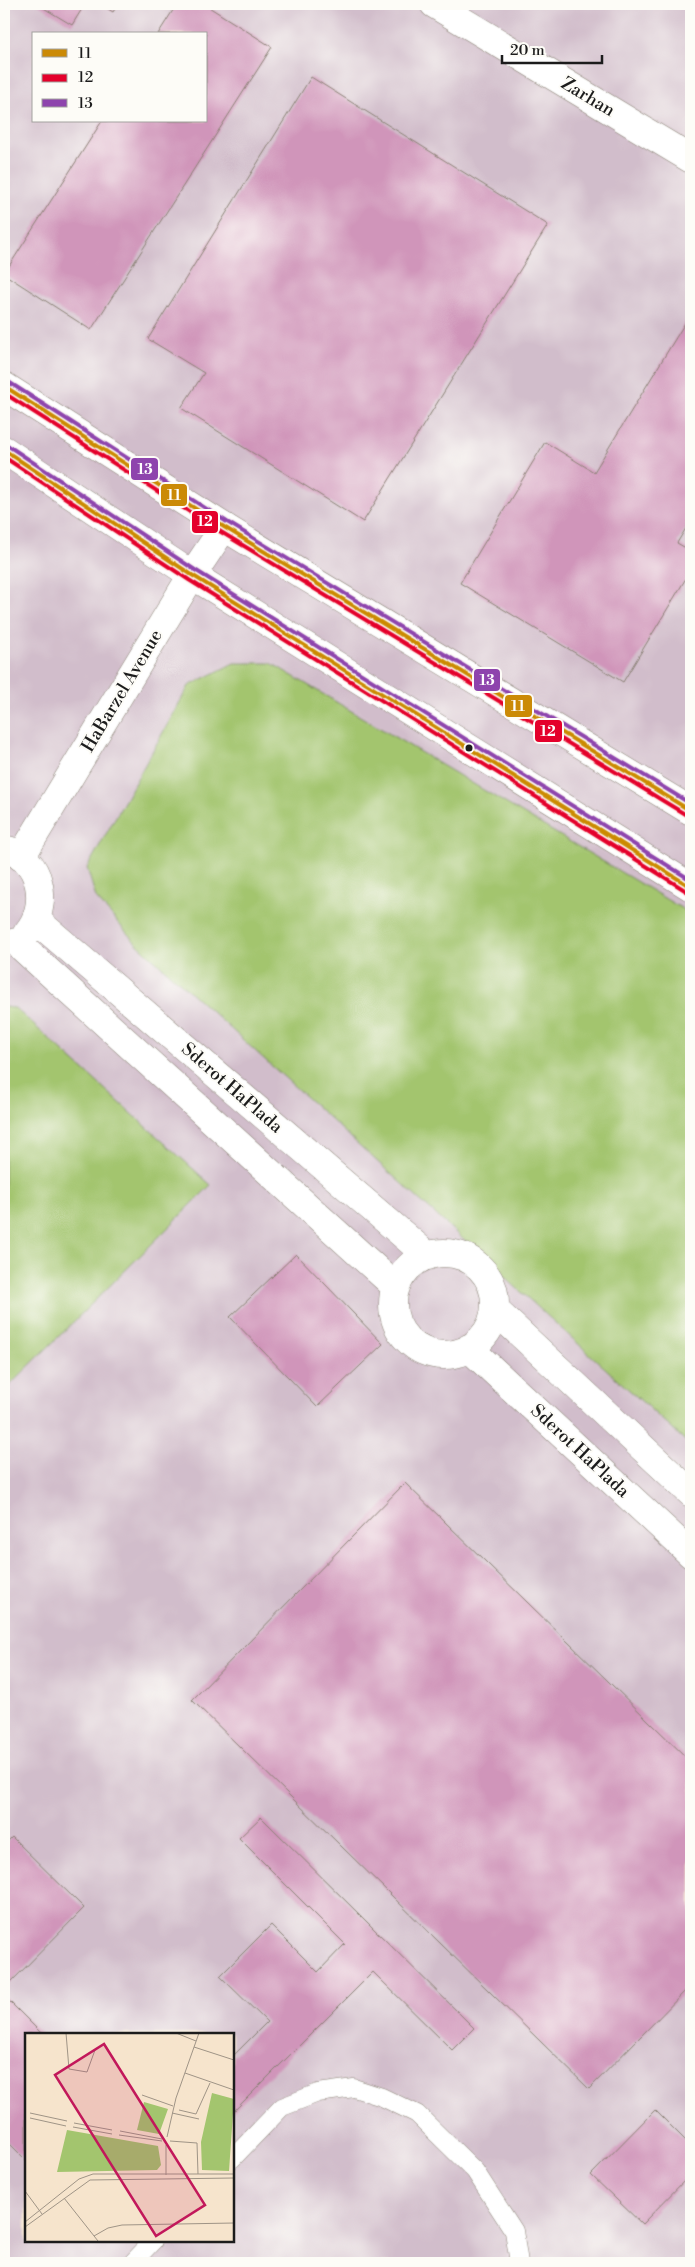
<svg xmlns="http://www.w3.org/2000/svg" width="695" height="2267" font-family="'Libre Bodoni',serif">
<style>
.industrial{fill:#d1bdcb;fill-rule:evenodd}
.green{fill:#a3c56e;stroke:#607045}
.building{fill:#d095ba}
.lines{fill:none;stroke-linecap:round;stroke-linejoin:round}
.service-casing{stroke:#898074;stroke-width:19}
.minor-casing{stroke:#898074;stroke-width:29}
.tertiary-casing{stroke:#898074;stroke-width:29}
.service{stroke:#fff;stroke-width:18}
.minor{stroke:#fff;stroke-width:28}
.tertiary{stroke:#fff;stroke-width:28}
.bus-1-casing{stroke:#fdfcf7;stroke-width:8}
.bus-2-casing{stroke:#fdfcf7;stroke-width:8}
.bus-3-casing{stroke:#fdfcf7;stroke-width:8}
.bus-1{stroke:#cb8a06;stroke-width:4}
.bus-2{stroke:#e4002b;stroke-width:4}
.bus-3{stroke:#8e44ad;stroke-width:4}
.bus-dot{fill:#1c1c1c;stroke:#fdfcf7;stroke-width:2}
.labels{text-anchor:middle;dominant-baseline:central;stroke-width:4;stroke-linejoin:round;paint-order:stroke}
.street-label{font-size:18px;fill:#1c1c1c;stroke:#fdfcf7}
.inset-road{fill:none;stroke:#9f9486;stroke-width:1}
.view{fill:#c2185b;fill-opacity:0.15;stroke:#c2185b;stroke-width:2.5}
.inset-edge{fill:none;stroke:#1c1c1c;stroke-width:2.5}
.line-badge{stroke:#fdfcf7;stroke-width:2}
.badge-label{font-size:14px;text-anchor:middle;font-weight:bold;fill:#fff}
</style>
<rect width="100%" height="100%" fill="#fdfcf7"/>
<filter id="ink" filterUnits="userSpaceOnUse"><feTurbulence type="fractalNoise" baseFrequency=".02" numOctaves="2"/><feDisplacementMap in="SourceGraphic" scale="10" xChannelSelector="R" yChannelSelector="G"/><feConvolveMatrix kernelMatrix="1 2 1 2 8 2 1 2 1" color-interpolation-filters="sRGB"/></filter>
<filter id="wash" filterUnits="userSpaceOnUse"><feTurbulence type="fractalNoise" baseFrequency=".0096" numOctaves="4" result="noise"/><feDisplacementMap in="SourceGraphic" scale="20" xChannelSelector="R" yChannelSelector="G"/><feGaussianBlur stdDeviation="1.12" result="paint"/><feColorMatrix in="noise" values="0 0 0 0 0 0 0 0 0 0 0 0 0 0 0 0 0 1.4 0 .05"/><feComposite in="paint" operator="in"/></filter>
<g filter="url(#wash)">
<rect width="100%" height="100%" fill="#f6e4cc"/>
<!-- industrial -->
<path class="industrial" d="M4 4H691V2263H4ZM34 34H206V121H34ZM26 2034H232V2241H26Z"/>
<!-- green -->
<path class="green" d="M234 663H271L691 914V1446L135 942 96 898 87 868 189 686Z
M4 1007 15 1008 211 1185 4 1391Z"/>
<g id="blocks">
<!-- building -->
<path class="building" d="M37 4H85L72 25Z
M100 4H118L113 12Z
M177 4H204L272 47 91 330 4 274 102 121H206V34H158Z
M311 77 548 225 363 522 181 408 204 373 148 339Z
M691 313V520L677 543 691 551V570L623 682 460 583 545 442 594 472Z
M296 1254 383 1344 317 1407 230 1317Z
M405 1483 691 1762V1985L589 2089 192 1700Z
M261 1817 474 2028 452 2050 373 1972 232 2113V2057L267 2022 220 1976 271 1925 318 1972 345 1944 239 1838Z
M12 1837 84 1908 4 1989V1845Z
M4 1996 42 2034H26V2160L4 2138Z
M655 2110 691 2146V2174L642 2224 591 2175Z"/>
</g>
</g>
<g filter="url(#ink)">
<use href="#blocks" fill-opacity="0" stroke="#898074" stroke-width="1"/>
<g class="lines">
<!-- service casing -->
<g class="service-casing">
<path id="service" d="M232 2159 282 2107 318 2093 354 2088 382 2097 417 2114 475 2171 514 2231 519 2263
M133 2262 153 2241"/>
</g>
<!-- minor casing -->
<g class="minor-casing">
<path id="minor" d="M434 4 691 159
M4 849C43 857 50 907 27 933
M21 857 192 575 224 527
M36 920 428 1256
M16 942 396 1287
M393 1304a51 51 0 1 1 102 0a51 51 0 1 1-102 0Z
M495 1310 691 1493
M469 1348 691 1554"/>
</g>
<!-- tertiary casing -->
<g class="tertiary-casing">
<path id="tertiary" d="M4 386 224 527 691 811
M4 450 192 575 691 887"/>
</g>
<!-- service -->
<use href="#service" class="service"/>
<!-- minor -->
<use href="#minor" class="minor"/>
<!-- tertiary -->
<use href="#tertiary" class="tertiary"/>
<!-- bus-1 casing -->
<g class="bus-1-casing">
<path id="bus-1" d="M4 386 224 527 691 811
M4 450 192 575 691 887"/>
</g>
<!-- bus-2 casing -->
<g class="bus-2-casing">
<path id="bus-2" d="M4 393 221 532 688 816
M4 457 189 580 688 892"/>
</g>
<!-- bus-3 casing -->
<g class="bus-3-casing">
<path id="bus-3" d="M7 381 227 522 691 804
M7 445 195 570 691 880"/>
</g>
<!-- bus-1 -->
<use href="#bus-1" class="bus-1"/>
<!-- bus-2 -->
<use href="#bus-2" class="bus-2"/>
<!-- bus-3 -->
<use href="#bus-3" class="bus-3"/>
</g>
</g>
<!-- markers -->
<circle class="bus-dot" cx="469" cy="748" r="4.5"/>
<g class="labels">
<!-- street labels -->
<g class="street-label">
<text transform="translate(588 97) rotate(31)">Zarhan</text>
<text transform="translate(122 691) rotate(-59)">HaBarzel Avenue</text>
<text transform="translate(232 1088) rotate(41)">Sderot HaPlada</text>
<text transform="translate(580 1451) rotate(43)">Sderot HaPlada</text>
</g>
</g>
<!-- overview -->
<g transform="translate(25 2033)">
<rect width="209" height="209" fill="#f6e4cc"/>
<path d="M187 60 209 66 204 138 177 137 176 109ZM119 69 143 76 134 101 112 97ZM42 97 133 113 136 132 132 137 32 139Z" fill="#a3c56e"/>
<path class="inset-road" d="M41 0 44 36 62 39 70 17M151 0 171 8M169 14 209 27M160 40 209 57M117 62 148 73M154 77 171 81 185 50M5 80 42 88M147 80 174 86M5 85 41 93M49 90 87 97M48 94 87 101M95 98 137 106M94 102 137 108M142 104 151 65 174 0M145 108 172 110 173 141M141 112V142M0 158 17 181M39 165 73 208M0 189 54 146 68 141H209M0 194 65 147 209 145M69 203 83 195 97 192 209 190"/>
<path class="view" d="M79 11 180 172 131 203 30 42Z"/>
<rect width="209" height="209" class="inset-edge"/>
</g>
<g class="line-badge">
<rect x="130" y="457" width="29" height="24" rx="5" fill="#8e44ad"/>
<rect x="160" y="483" width="28" height="24" rx="5" fill="#cb8a06"/>
<rect x="191" y="510" width="28" height="24" rx="5" fill="#e4002b"/>
<rect x="473" y="668" width="28" height="24" rx="5" fill="#8e44ad"/>
<rect x="504" y="694" width="29" height="24" rx="5" fill="#cb8a06"/>
<rect x="534" y="719" width="29" height="24" rx="5" fill="#e4002b"/>
</g>
<g class="badge-label">
<text x="145" y="474">13</text>
<text x="174" y="500">11</text>
<text x="205" y="526">12</text>
<text x="487" y="685">13</text>
<text x="518" y="711">11</text>
<text x="548" y="736">12</text>
</g>
<!-- margin -->
<rect width="695" height="2267" fill="none" stroke="#fdfcf7" stroke-width="20"/>
<!-- legend -->
<rect x="32" y="32" width="175" height="90" fill="#fdfcf7" stroke="#a3a29f"/>
<rect x="42" y="49" width="25" height="8" fill="#cb8a06" stroke="#a3a29f"/>
<text x="78" y="58" font-size="15" fill="#1c1c1c">11</text>
<rect x="42" y="74" width="25" height="8" fill="#e4002b" stroke="#a3a29f"/>
<text x="78" y="82" font-size="15" fill="#1c1c1c">12</text>
<rect x="42" y="99" width="25" height="8" fill="#8e44ad" stroke="#a3a29f"/>
<text x="78" y="108" font-size="15" fill="#1c1c1c">13</text>
<!-- scale -->
<path d="M502 55v8h100v-8" fill="none" stroke="#1c1c1c" stroke-width="2.5"/>
<text x="510" y="55" font-size="15" fill="#1c1c1c" stroke="#fdfcf7" stroke-width="4" paint-order="stroke">20 m</text>
</svg>
